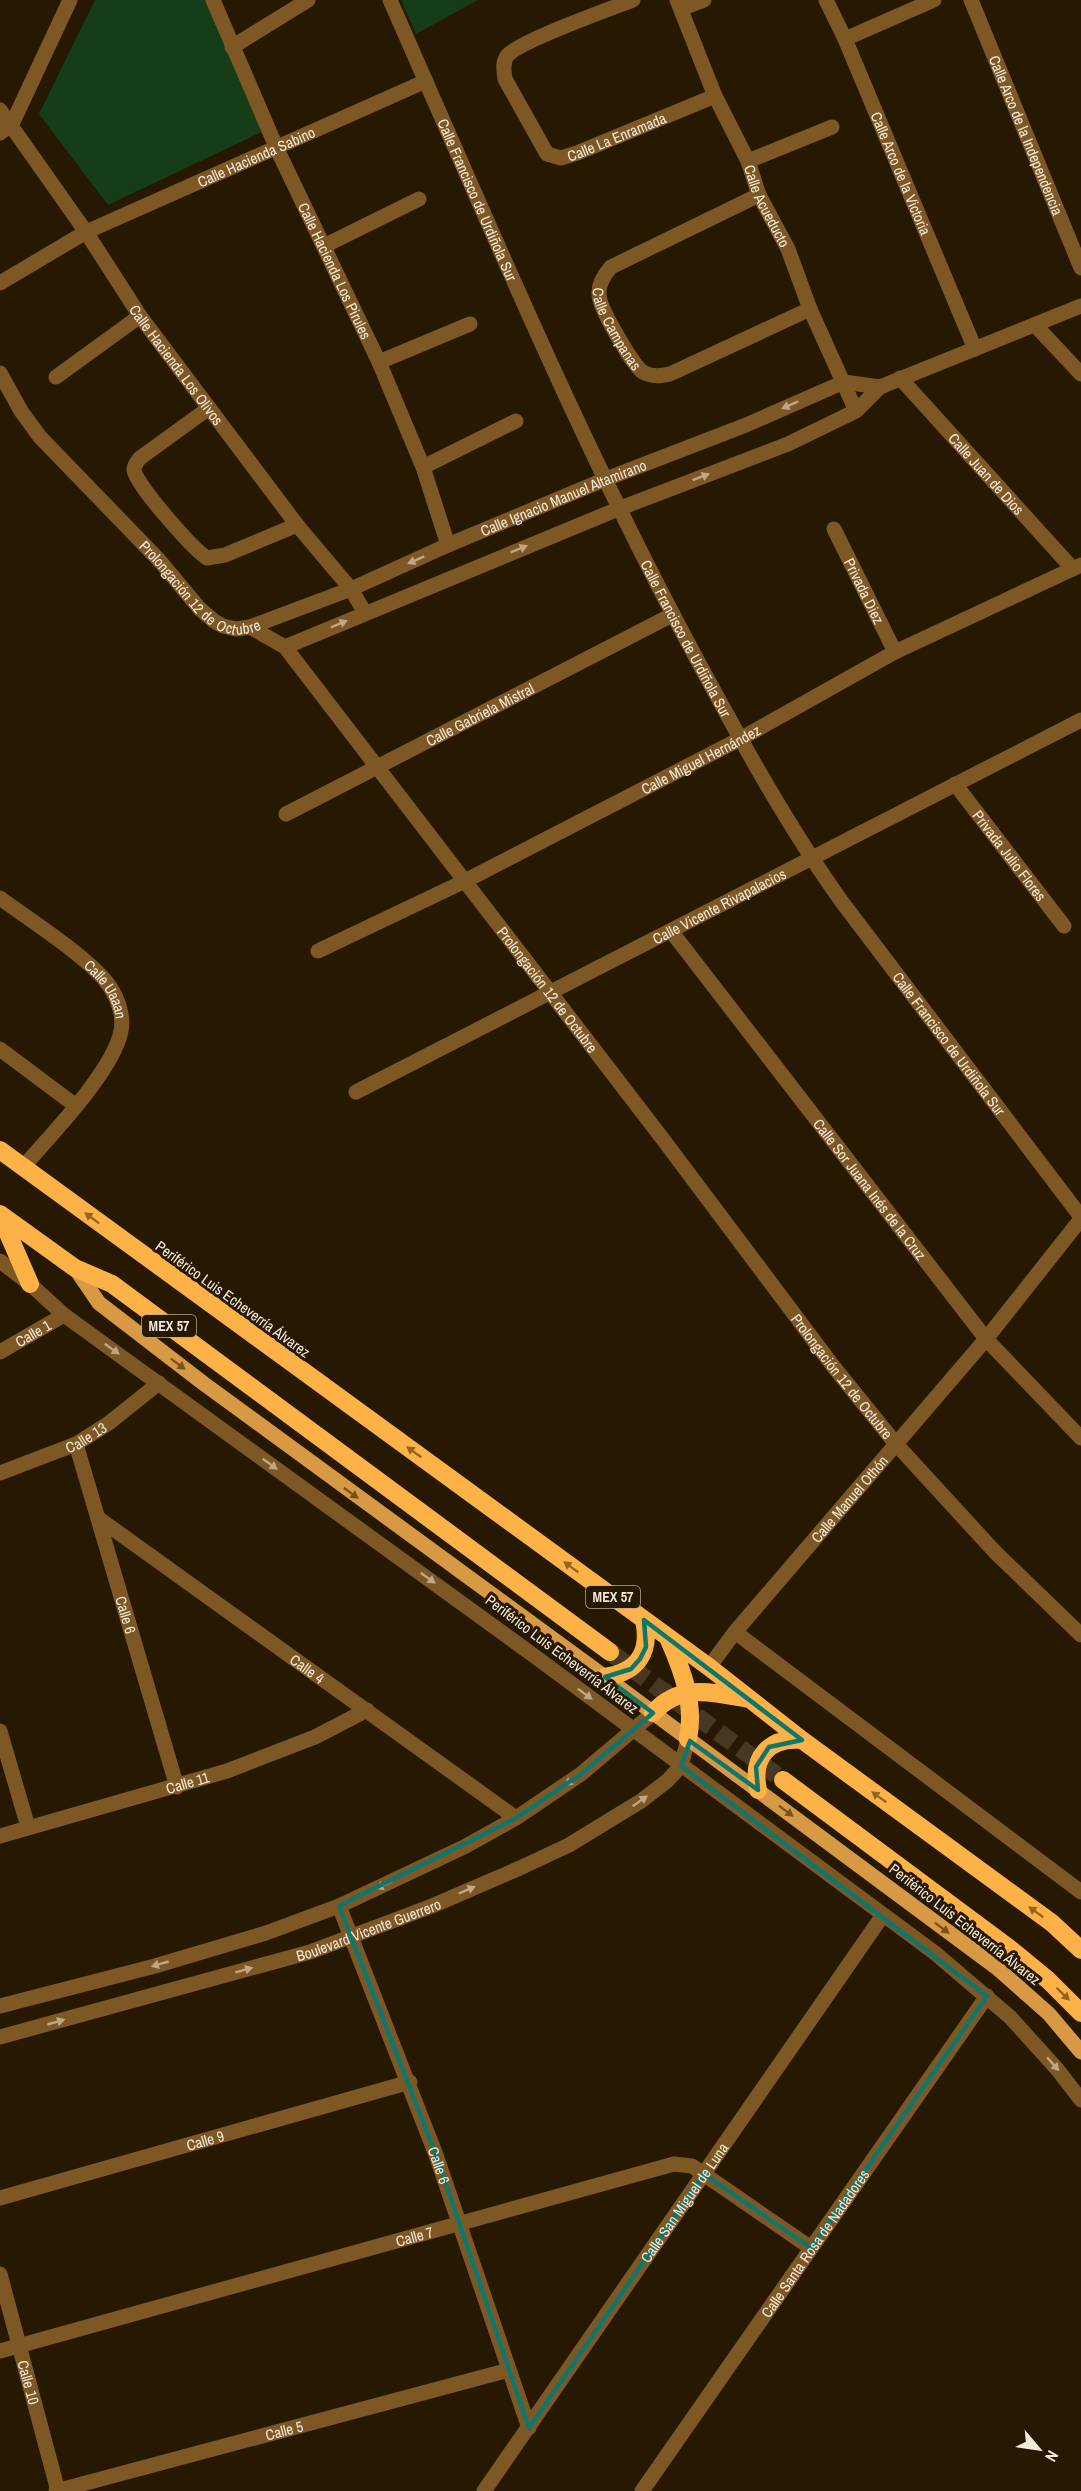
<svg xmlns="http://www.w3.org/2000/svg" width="1081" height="2491" font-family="'Archivo Narrow',sans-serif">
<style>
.green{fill:#153d18}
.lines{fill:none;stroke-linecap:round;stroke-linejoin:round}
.highway-tunnel{stroke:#463822;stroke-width:18;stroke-dasharray:18 9;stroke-linecap:butt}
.minor{stroke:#7d5825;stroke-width:15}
.major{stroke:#d79943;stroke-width:15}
.highway{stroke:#fdb247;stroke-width:18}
.oneway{fill:#bea889}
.oneway2{fill:#926524}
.oneway3{fill:#76521f}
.marked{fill:none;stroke:#0f766e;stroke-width:4.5;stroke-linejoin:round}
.labels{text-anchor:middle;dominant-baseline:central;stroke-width:6;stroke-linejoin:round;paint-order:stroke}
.shield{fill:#271801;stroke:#b6ab9a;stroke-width:1.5}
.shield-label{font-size:14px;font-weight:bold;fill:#f4eadb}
.street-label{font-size:15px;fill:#f4eadb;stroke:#271801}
</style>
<rect width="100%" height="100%" fill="#271801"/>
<!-- green -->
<path class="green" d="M95 0H208L262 132 108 205 39 114Z
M401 0H478L416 34Z"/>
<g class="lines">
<!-- highway-tunnel -->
<path class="highway-tunnel" d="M610 1652 783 1780"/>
<!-- minor -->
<g class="minor">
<path id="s1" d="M213 0 277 149 379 362 423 467 448 545"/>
<path id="s2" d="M390 0C489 224 584 452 701 667 745 748 789 828 842 902L1081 1217"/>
<path id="s3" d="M633 0C610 9 519 41 507 56 502 63 504 71 505 79L547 154 561 158 577 153 715 96"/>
<path id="s4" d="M677 0 715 96 748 161 759 195 788 249 810 309 856 411"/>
<path id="s5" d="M826 0 845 39 975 349"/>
<path id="s6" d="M971 0 1081 268"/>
<path d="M681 9 704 0"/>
<path d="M845 39 934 0"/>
<path d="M232 47 308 0"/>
<path id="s7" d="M0 110 86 232 140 316 297 525 351 589 365 613"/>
<path d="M0 133 12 124 70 0"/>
<path d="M748 161 832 127"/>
<path id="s8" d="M759 195 611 267C603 276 596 287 600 300 603 313 633 366 643 372 652 377 659 376 670 374L810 309"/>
<path d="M324 246 419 199"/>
<path id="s9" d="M0 283 86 232 426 81"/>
<path d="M1035 325 1081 374"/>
<path d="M379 362 470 324"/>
<path id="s10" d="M0 373 21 411 40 437 159 560 200 609 214 621 223 626 236 629 250 627 351 589 448 545 606 479 746 425 844 382 880 387"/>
<path d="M56 377 140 316"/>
<path id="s11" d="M900 378 1073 569"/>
<path d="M209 408 140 458C137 462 134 465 134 470 136 485 193 549 207 558L225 555 297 525"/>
<path d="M423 467 516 421"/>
<path id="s12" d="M834 529 895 652"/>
<path id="s13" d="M250 627 285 647 662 1138 833 1366 896 1444 995 1552 1081 1635"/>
<path d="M285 647 618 509 788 444 856 411 880 387 1081 306"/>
<path id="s14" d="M955 784 1064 926"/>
<path id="s15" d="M286 814 672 615"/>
<path id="s16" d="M0 898C28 919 93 960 110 987 118 999 124 1016 121 1031 114 1070 50 1136 23 1167"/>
<path id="s17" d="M671 931 986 1339 1081 1438"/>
<path id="s18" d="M318 951 465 881 740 739 895 652 1081 565"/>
<path d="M0 1049 76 1106"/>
<path id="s19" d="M356 1092 1081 720"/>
<path d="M0 1261 30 1284 64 1315 533 1655 935 1953 1010 2017 1057 2069 1081 2100"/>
<path id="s20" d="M0 1352 64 1315"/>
<path id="s21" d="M76 1444 177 1787"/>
<path id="s22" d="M0 1473 76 1444 109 1423 159 1383"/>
<path id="s23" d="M98 1518 516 1818"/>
<path d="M735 1632 1081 1892"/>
<path id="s24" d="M709 1667 735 1632 986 1339 1081 1219"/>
<path d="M0 1731 28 1827"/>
<path id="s25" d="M0 1836 227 1771 315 1737 367 1710"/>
<path id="s26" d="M339 1906 436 2155 529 2428"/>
<path d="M0 2006 155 1966 266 1933 339 1906 464 1847 516 1818 581 1774 653 1713"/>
<path id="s27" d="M0 2037 310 1952 432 1906 520 1868 569 1845 641 1801 667 1781 681 1766 688 1739"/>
<path id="s28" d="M0 2198 410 2082"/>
<path id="s29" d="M0 2274 58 2491"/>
<path id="s30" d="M0 2351 674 2164 692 2166 811 2248"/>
<path id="s31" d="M56 2491 509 2370"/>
<path id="s32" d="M484 2491 883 1915"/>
<path id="s33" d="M642 2491 987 1996"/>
</g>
<!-- major -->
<path class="major" d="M75 1268 99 1303 203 1383 605 1677 997 1968 1049 2014 1081 2052"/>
<!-- highway -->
<path class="highway" d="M0 1150 709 1667 802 1740 1052 1923 1081 1950
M0 1214 75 1268 112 1284 610 1652
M0 1215 30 1284
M669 1640C683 1672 695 1704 688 1739
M605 1677C638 1672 651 1652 644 1620
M653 1713C680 1683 712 1692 748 1699
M783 1780 1009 1948 1048 1980 1081 2013
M758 1790C751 1757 769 1737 802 1740"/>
</g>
<!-- one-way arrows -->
<defs><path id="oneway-solid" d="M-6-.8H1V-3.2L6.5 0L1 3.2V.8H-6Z" transform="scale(1.5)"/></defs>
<g class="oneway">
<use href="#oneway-solid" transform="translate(790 405) rotate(156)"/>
<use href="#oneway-solid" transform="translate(701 477) rotate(-21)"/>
<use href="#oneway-solid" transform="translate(519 549) rotate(-22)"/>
<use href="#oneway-solid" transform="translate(416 560) rotate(156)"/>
<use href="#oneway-solid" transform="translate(339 624) rotate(-23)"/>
<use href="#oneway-solid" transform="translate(112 1349) rotate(35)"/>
<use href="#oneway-solid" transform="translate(270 1464) rotate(36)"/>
<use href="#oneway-solid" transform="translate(428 1578) rotate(36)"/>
<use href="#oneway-solid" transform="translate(585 1694) rotate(37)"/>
<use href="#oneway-solid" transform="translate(572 1780) rotate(144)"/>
<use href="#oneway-solid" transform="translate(640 1801) rotate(-35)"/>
<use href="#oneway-solid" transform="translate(384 1885) rotate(155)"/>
<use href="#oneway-solid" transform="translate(467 1890) rotate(-23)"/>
<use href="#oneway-solid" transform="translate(160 1964) rotate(164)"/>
<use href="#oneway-solid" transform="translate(244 1970) rotate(-15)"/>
<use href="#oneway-solid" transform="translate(56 2022) rotate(-16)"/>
<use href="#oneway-solid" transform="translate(1053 2064) rotate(49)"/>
</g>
<g class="oneway2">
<use href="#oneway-solid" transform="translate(92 1218) rotate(-143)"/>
<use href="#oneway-solid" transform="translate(414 1452) rotate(-144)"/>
<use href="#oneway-solid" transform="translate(571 1567) rotate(-144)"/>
<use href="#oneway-solid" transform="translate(879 1797) rotate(-144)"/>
<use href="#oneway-solid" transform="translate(1036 1912) rotate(-144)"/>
<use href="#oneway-solid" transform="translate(1063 1994) rotate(44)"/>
</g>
<g class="oneway3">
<use href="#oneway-solid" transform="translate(178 1364) rotate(37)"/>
<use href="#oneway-solid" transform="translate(351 1493) rotate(36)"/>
<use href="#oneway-solid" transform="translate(786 1811) rotate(37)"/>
<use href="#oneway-solid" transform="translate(942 1928) rotate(37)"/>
</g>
<!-- marked area -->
<path class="marked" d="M644 1620 802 1740 769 1747 756 1767 758 1790 690 1741 681 1766 987 1996 811 2248 704 2174 529 2428 436 2155 339 1906 516 1818 581 1774 653 1713 605 1677 631 1669 640 1659 646 1647Z"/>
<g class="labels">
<!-- shield labels -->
<g class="shield">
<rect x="142" y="1315" width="54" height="22" rx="4.5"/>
<rect x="586" y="1586" width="54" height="22" rx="4.5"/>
</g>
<g class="shield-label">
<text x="169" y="1326">MEX 57</text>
<text x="613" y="1597">MEX 57</text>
</g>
<!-- street labels -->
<g class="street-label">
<text stroke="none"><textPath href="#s6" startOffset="146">Calle Arco de la Independencia</textPath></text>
<text stroke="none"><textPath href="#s3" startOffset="322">Calle La Enramada</textPath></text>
<text stroke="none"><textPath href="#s9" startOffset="286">Calle Hacienda Sabino</textPath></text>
<text stroke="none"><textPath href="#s5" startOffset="189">Calle Arco de la Victoria</textPath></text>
<text stroke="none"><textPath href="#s2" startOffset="218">Calle Francisco de Urdiñola Sur</textPath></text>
<text stroke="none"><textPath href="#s4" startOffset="225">Calle Acueducto</textPath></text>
<text stroke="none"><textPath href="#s1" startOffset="297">Calle Hacienda Los Pirules</textPath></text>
<text stroke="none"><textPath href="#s8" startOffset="234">Calle Campanas</textPath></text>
<text stroke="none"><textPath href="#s7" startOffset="310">Calle Hacienda Los Olivos</textPath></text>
<text stroke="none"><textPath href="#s11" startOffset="129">Calle Juan de Dios</textPath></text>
<text stroke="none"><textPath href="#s10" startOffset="706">Calle Ignacio Manuel Altamirano</textPath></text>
<text stroke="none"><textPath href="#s10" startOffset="300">Prolongación 12 de Octubre</textPath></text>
<text stroke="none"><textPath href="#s12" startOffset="69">Privada Diez</textPath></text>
<text stroke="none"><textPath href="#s2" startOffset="704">Calle Francisco de Urdiñola Sur</textPath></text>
<text stroke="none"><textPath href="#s15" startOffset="218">Calle Gabriela Mistral</textPath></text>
<text stroke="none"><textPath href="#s18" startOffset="428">Calle Miguel Hernández</textPath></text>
<text stroke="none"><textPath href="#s14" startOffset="90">Privada Julio Flores</textPath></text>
<text stroke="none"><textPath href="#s19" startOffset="408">Calle Vicente Rivapalacios</textPath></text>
<text stroke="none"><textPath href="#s13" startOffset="472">Prolongación 12 de Octubre</textPath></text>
<text stroke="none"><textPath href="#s16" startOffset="142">Calle Uaaan</textPath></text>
<text stroke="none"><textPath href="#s2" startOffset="1188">Calle Francisco de Urdiñola Sur</textPath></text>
<text stroke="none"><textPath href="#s17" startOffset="326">Calle Sor Juana Inés de la Cruz</textPath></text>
<text transform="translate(233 1299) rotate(36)">Periférico Luis Echeverría Álvarez</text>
<text stroke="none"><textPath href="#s20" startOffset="38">Calle 1</textPath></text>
<text stroke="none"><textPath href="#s13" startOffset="958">Prolongación 12 de Octubre</textPath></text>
<text stroke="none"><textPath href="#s22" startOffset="93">Calle 13</textPath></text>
<text stroke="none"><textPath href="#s24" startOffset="219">Calle Manuel Othón</textPath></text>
<text stroke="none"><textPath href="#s21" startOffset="178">Calle 6</textPath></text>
<text transform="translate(562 1654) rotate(37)">Periférico Luis Echeverría Álvarez</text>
<text stroke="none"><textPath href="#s23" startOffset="258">Calle 4</textPath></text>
<text stroke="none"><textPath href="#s25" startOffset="195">Calle 11</textPath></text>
<text transform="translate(965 1924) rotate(38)">Periférico Luis Echeverría Álvarez</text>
<text stroke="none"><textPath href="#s27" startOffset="384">Boulevard Vicente Guerrero</textPath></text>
<text stroke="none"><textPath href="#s28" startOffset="213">Calle 9</textPath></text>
<text stroke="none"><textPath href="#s26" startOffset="278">Calle 6</textPath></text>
<text stroke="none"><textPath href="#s32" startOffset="351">Calle San Miguel de Luna</textPath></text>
<text stroke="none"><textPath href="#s30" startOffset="430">Calle 7</textPath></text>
<text stroke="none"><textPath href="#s33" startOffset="302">Calle Santa Rosa de Nadadores</textPath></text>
<text stroke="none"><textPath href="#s29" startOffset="112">Calle 10</textPath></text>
<text stroke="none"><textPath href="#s31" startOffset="236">Calle 5</textPath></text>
</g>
</g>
<!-- north arrow -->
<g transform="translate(1039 2449) rotate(119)" stroke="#271801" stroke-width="4.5" paint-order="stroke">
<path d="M0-4.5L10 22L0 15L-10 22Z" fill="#f4eadb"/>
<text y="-9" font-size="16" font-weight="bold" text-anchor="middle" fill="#f4eadb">N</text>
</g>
</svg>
